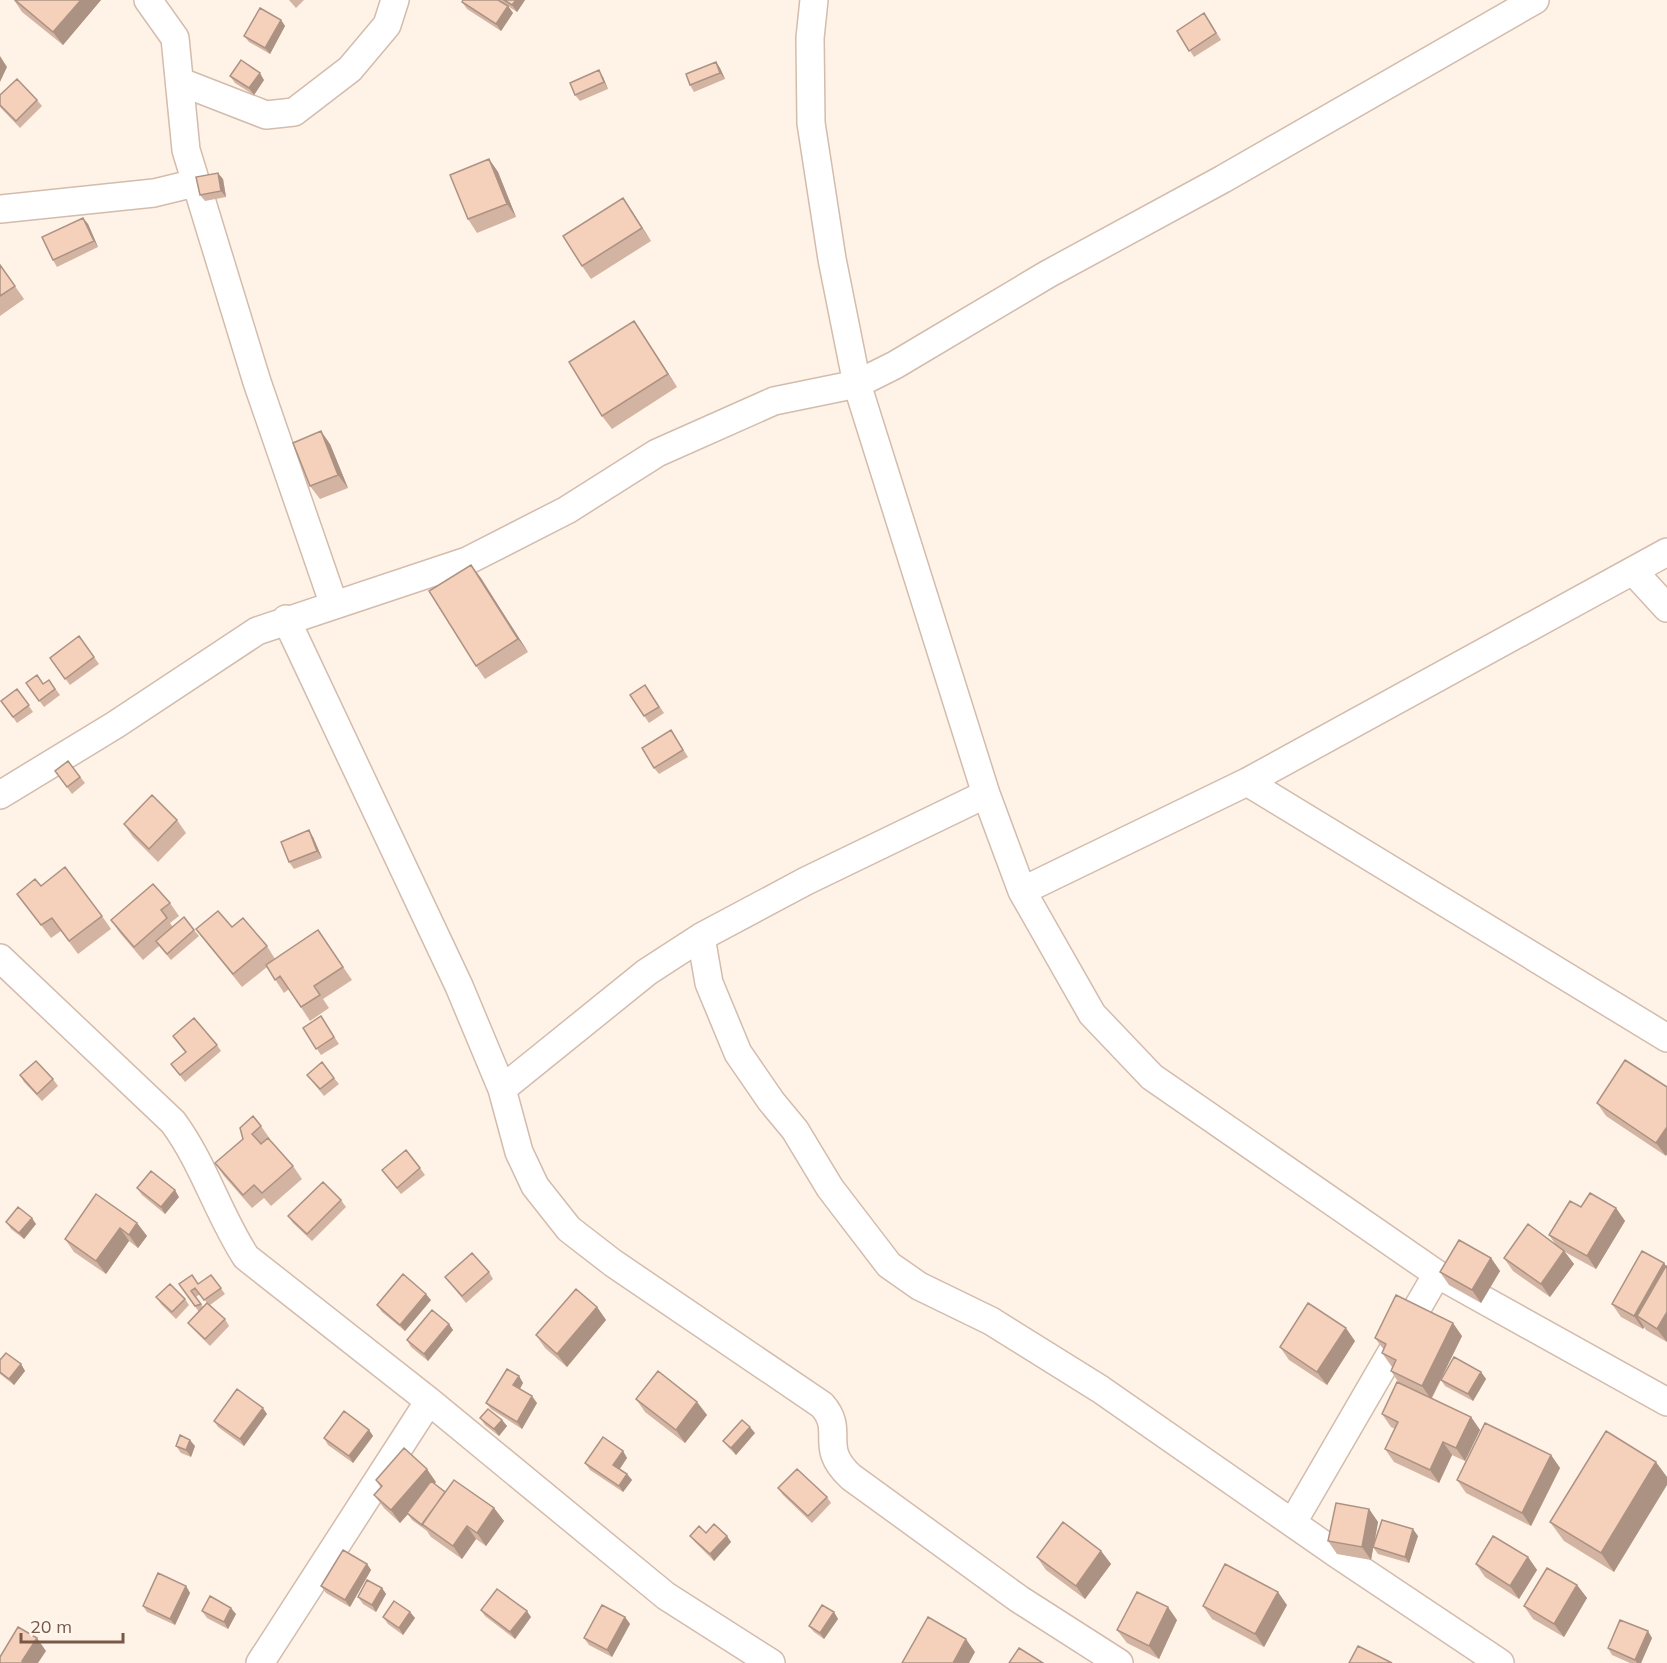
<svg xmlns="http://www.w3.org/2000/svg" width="1667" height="1663" font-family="Mulish,sans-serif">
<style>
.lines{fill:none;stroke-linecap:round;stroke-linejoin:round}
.minor-casing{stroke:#d3bcad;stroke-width:30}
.minor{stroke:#fff;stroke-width:27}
.wall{fill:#d3b3a1;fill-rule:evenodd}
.shaded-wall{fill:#ac9283}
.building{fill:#f5d0bb;stroke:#ac9283;stroke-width:1.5}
</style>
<rect width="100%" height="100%" fill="#fef3e6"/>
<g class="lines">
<!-- minor casing -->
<g class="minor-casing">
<path id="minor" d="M148 0 175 38 186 150 257 382 334 605
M814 0 810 38 811 123 832 259 857 384 986 794 1022 891 1092 1014 1152 1077 1437 1274 1667 1402
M181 82 266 115 294 112 350 69 387 25 395 0
M0 209 154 193 195 183
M1633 571 1667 608
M286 619 459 986 502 1089 519 1152 535 1186 569 1229 613 1263 822 1405C846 1432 817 1446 851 1477L1019 1599 1119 1663
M1247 782 1667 1038
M0 795 115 725 257 631 467 561 567 510 657 453 774 401 857 384 895 365 1048 274 1223 179 1535 0
M1022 891 1247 782 1667 552
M701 937 709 983 738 1053 771 1101 795 1130 830 1188 889 1265 919 1286 991 1321 1100 1389 1337 1554 1500 1663
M0 958 173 1122C204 1164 218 1214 246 1257L429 1401 666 1596 771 1663
M502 1089 647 972 701 937 806 881 986 794
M1293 1522 1437 1274
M260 1663 429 1401"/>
</g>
<!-- minor -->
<use href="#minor" class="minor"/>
</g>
<!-- wall -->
<path class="wall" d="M14 0H101L63 45 22 12Z
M289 0H304L296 8Z
M463 0H525L517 12 508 6 513 13 501 31 467 9 462 2Z
M281 20 285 26 270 54 249 42 244 36Z
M1209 20 1221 40 1194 57 1177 31Z
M716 62 720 68 725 79 694 92 690 85Z
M230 76 264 80 254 95 235 83Z
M603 77 608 89 580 101 575 95Z
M0 95 37 100 42 106 20 128 0 107Z
M489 159 498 172 516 217 477 233 468 219Z
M223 179 226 197 205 201 200 195Z
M623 198 651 241 591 279 582 266Z
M83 218 88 224 98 247 57 267 53 260Z
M0 265 24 299 0 316Z
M634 321 677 387 612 429 602 416Z
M330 444 348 488 320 499 310 486Z
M471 565 528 652 485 679 476 666Z
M79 636 99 664 70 685 50 658Z
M49 680 60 695 44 707 26 683 43 684Z
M645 685 664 713 649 723 630 695Z
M17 689 33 712 17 723 1 701Z
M671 730 688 757 659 774 654 768Z
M68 761 85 783 72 794 55 771Z
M177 820 186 833 158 862 133 837 124 824Z
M313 837 322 858 294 869 289 862Z
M41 886 102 916 111 929 78 954 61 931 51 938 17 894Z
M170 903 179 916 170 923 173 927 194 930 199 936 171 960 159 946 143 960 120 933 111 920Z
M232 927 267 946 275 959 318 930 352 980 323 999 329 1008 310 1021 289 989 284 993 267 967 242 987 206 942 196 929Z
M321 1016 339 1044 321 1055 303 1028Z
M173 1036 217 1045 221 1051 185 1082 171 1064 186 1053Z
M1625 1060 1666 1156 1606 1116 1597 1103Z
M20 1075 53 1079 58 1086 42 1101 24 1082Z
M307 1075 334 1078 339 1084 324 1096Z
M261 1126 270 1139V1140L293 1166 302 1179 271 1206 264 1198 252 1208 224 1176 215 1163Z
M420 1168 425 1175 401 1194 382 1170Z
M137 1188 179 1197 165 1214 142 1195Z
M341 1200 346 1207 312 1241 293 1223 288 1216Z
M1581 1207 1616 1208 1625 1221 1596 1269 1565 1252 1574 1264 1550 1297 1513 1271 1504 1258 1556 1245 1549 1235Z
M6 1222 36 1224 24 1239 11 1229Z
M137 1223 147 1236 138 1248 129 1241 106 1274 74 1252 65 1239Z
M1491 1258 1500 1271 1481 1303 1449 1285 1440 1272Z
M1664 1263 1666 1266 1667 1342 1646 1330 1644 1327 1643 1329 1621 1317 1612 1304Z
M489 1272 493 1279 466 1303 445 1277Z
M211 1275 225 1294 210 1305 225 1319 229 1326 210 1346 193 1329 188 1323 199 1312 179 1284H198ZM200 1294 207 1303 203 1307 196 1297Z
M156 1297 185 1299 189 1305 176 1319 161 1304Z
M431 1300 405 1331 382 1312 377 1305Z
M597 1307 606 1320 567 1367 545 1348 536 1335Z
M449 1324 453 1330 428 1361 411 1347 407 1340Z
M1462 1336 1441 1379 1481 1372 1486 1379 1473 1401 1445 1386 1441 1380 1432 1398 1471 1417 1480 1430 1465 1461 1452 1455 1439 1483 1394 1462 1385 1449 1395 1429 1391 1427 1382 1414 1399 1383 1391 1371 1392 1367 1382 1353 1384 1350 1375 1338Z
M1355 1341 1327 1385 1289 1360 1280 1347Z
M0 1360 21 1364 25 1371 14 1385 0 1374Z
M519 1376 523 1383 520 1389 537 1403 522 1429 491 1409 486 1403Z
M636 1399 697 1402 707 1415 685 1443 645 1412Z
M267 1414 244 1446 218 1427 214 1421Z
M480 1418 502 1420 507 1426 499 1436 485 1425Z
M369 1430 373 1436 353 1463 328 1445 324 1438Z
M1606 1431 1614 1572 1564 1541 1550 1522Z
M755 1433 736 1455 728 1447 723 1441Z
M176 1446H195L191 1457 181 1453Z
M623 1451 627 1458 620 1469 627 1474 632 1480 623 1492 590 1470 585 1463Z
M1551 1455 1560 1468 1531 1526 1466 1493 1457 1480Z
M376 1480 436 1482 434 1484 445 1492 494 1508 504 1521 486 1546 476 1539 462 1559 431 1537 427 1531 412 1520 408 1514 400 1523 384 1508 374 1495 381 1488Z
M778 1488 827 1497 831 1503 812 1523 783 1495Z
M1369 1509 1378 1522 1374 1546 1418 1536 1409 1563 1378 1554 1373 1547 1371 1560 1337 1554 1328 1541Z
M706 1533 727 1536 731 1542 714 1561 695 1542 690 1536Z
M1101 1551 1111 1564 1085 1599 1046 1570 1037 1557Z
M1528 1557 1537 1570 1519 1599 1485 1577 1476 1564Z
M367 1564 371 1570 350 1607 326 1593 321 1586Z
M1577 1585 1587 1598 1564 1637 1533 1619 1524 1606Z
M186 1586 190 1593 175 1625 147 1612 143 1606Z
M382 1588 386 1594 376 1612 363 1604 358 1597Z
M1287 1605 1264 1647 1212 1619 1203 1606Z
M481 1610 531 1617 515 1639 485 1616Z
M202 1611 236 1614 228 1629 207 1618Z
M410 1612 415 1618 403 1635 388 1624 383 1617Z
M834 1612 838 1619 824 1639 814 1632 809 1626Z
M625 1617 630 1624 612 1657 589 1645 584 1638Z
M1177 1620 1159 1659 1127 1643 1117 1630Z
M1652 1638 1641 1663H1630L1612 1655 1608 1648Z"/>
<!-- shaded-wall -->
<path class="shaded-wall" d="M81 0H101L63 45 53 32Z
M516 0H525L517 12 512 5Z
M508 6 513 13 501 31 496 24Z
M281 20 285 26 270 54 265 48Z
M0 56 7 67 0 82Z
M716 62 720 68 725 79 720 73Z
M599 70 603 77 608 89 604 82Z
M260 73 264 80 254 95 249 88Z
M489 159 498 172 516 217 507 204Z
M218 173 223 179 226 197 221 191Z
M623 198 632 211 651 241 642 228Z
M83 218 88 224 98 247 94 241Z
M634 321 643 334 677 387 668 374Z
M321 431 330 444 348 488 338 475Z
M471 565 481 578 528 652 518 639Z
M309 830 313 837 322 858 317 851Z
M1667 1127V1154L1666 1156 1656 1143Z
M175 1190 179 1197 165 1214 161 1207Z
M1616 1208 1625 1221 1596 1269 1587 1256Z
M32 1218 36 1224 24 1239 19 1233Z
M137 1223 147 1236 138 1248 129 1235Z
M120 1228 129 1241 106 1274 96 1261Z
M1564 1251 1574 1264 1550 1297 1541 1284Z
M1491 1258 1500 1271 1481 1303 1472 1290Z
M1664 1263 1667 1268 1637 1316 1644 1327 1643 1329 1634 1316Z
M426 1294 431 1300 405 1331 400 1325Z
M597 1307 606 1320 567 1367 557 1354Z
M1667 1312V1342L1657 1329Z
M1453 1323 1462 1336 1431 1399 1422 1386Z
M449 1324 453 1330 428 1361 424 1354Z
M1346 1328 1355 1341 1327 1385 1317 1372Z
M21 1364 25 1371 14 1385 9 1379Z
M1481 1372 1486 1379 1473 1401 1468 1394Z
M519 1376 523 1383 518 1392 513 1385Z
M532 1396 537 1403 522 1429 517 1422Z
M697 1402 707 1415 685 1443 676 1430Z
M263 1408 267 1414 244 1446 240 1439Z
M1471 1417 1480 1430 1465 1461 1456 1448Z
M502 1420 507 1426 499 1436 494 1429Z
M750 1427 755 1433 736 1455 731 1448Z
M369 1430 373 1436 353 1463 349 1456Z
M190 1440 195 1446 191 1457 186 1450Z
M1443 1442 1452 1455 1439 1483 1430 1470Z
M623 1451 627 1458 618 1471 613 1465Z
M1551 1455 1560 1468 1531 1526 1522 1513Z
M1656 1462 1667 1477V1485L1614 1572 1601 1553Z
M427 1469 436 1482 400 1523 391 1510Z
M627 1474 632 1480 623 1492 619 1486Z
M494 1508 504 1521 486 1546 477 1533Z
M1369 1509 1378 1522 1371 1560 1362 1547Z
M467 1526 476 1539 462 1559 453 1546Z
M1413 1529 1418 1536 1409 1563 1405 1557Z
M727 1536 731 1542 714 1561 710 1554Z
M1101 1551 1111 1564 1085 1599 1076 1586Z
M1528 1557 1537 1570 1519 1599 1510 1586Z
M367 1564 371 1570 350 1607 345 1600Z
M1577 1585 1587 1598 1564 1637 1554 1624Z
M186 1586 190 1593 175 1625 170 1619Z
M382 1588 386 1594 376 1612 372 1605Z
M1278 1592 1287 1605 1264 1647 1255 1634Z
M1168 1607 1177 1620 1159 1659 1149 1646Z
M231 1608 236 1614 228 1629 224 1622Z
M527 1611 531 1617 515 1639 510 1632Z
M410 1612 415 1618 403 1635 399 1628Z
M834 1612 838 1619 824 1639 820 1633Z
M625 1617 630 1624 612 1657 607 1650Z
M1648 1631 1652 1638 1641 1663H1637L1635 1660Z
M37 1638 46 1651 38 1663H23L22 1661Z
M966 1639 975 1652 969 1663H953Z"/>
<!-- building -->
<path class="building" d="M15 0H81L53 32Z
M463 0H498L508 6 496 24 462 2Z
M504 0H516L512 5Z
M260 8 281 20 265 48 244 36Z
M1204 13 1216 33 1189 51 1177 31Z
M241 60 260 73 249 88 230 76Z
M716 62 720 73 690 85 686 74Z
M599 70 604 82 575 95 570 83Z
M17 79 37 100 16 121 0 105V95Z
M489 159 507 204 468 219 450 175Z
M218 173 221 191 200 195 196 177Z
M623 198 642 228 582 266 563 236Z
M83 218 94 241 53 260 42 237Z
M0 265 15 286 0 296Z
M634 321 668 374 602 416 569 362Z
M321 431 338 475 310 486 293 443Z
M471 565 518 639 476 666 429 591Z
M79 636 94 657 65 679 50 658Z
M37 675 43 684 49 680 55 689 39 701 26 683Z
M645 685 659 707 644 716 630 695Z
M17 689 29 705 13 717 1 701Z
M671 730 683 750 654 768 642 748Z
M68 761 80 777 67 787 55 771Z
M152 795 177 820 149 849 124 824Z
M309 830 317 851 289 862 281 842Z
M65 867 102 916 69 941 52 918 41 925 17 894 35 879 41 886Z
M153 884 170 903 161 910 167 918 134 947 111 920Z
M218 911 232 927 243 918 267 946 233 974 196 929Z
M184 917 194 930 167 954 156 941Z
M318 930 343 967 314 986 320 995 301 1007 280 976 275 980 266 965Z
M321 1016 334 1037 316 1049 303 1028Z
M194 1018 217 1045 180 1075 171 1064 186 1052 173 1036Z
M1625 1060 1667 1087V1127L1656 1143 1597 1103Z
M36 1061 53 1079 37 1094 20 1075Z
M322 1062 334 1078 320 1089 307 1075Z
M253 1116 261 1126 252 1134 261 1144 268 1138 293 1166 262 1193 254 1185 243 1195 215 1163 243 1139 240 1128Z
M406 1150 420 1168 397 1188 382 1170Z
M151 1171 175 1190 161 1207 137 1188Z
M323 1182 341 1200 307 1234 288 1216Z
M1590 1193 1616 1208 1587 1256 1549 1235 1570 1201 1581 1207Z
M96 1194 137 1223 129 1235 120 1228 96 1261 65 1239Z
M18 1207 32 1218 19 1233 6 1222Z
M1528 1224 1564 1251 1541 1284 1504 1258Z
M1459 1240 1491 1258 1472 1290 1440 1272Z
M1642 1251 1664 1263 1634 1316 1612 1304Z
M472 1253 489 1272 462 1296 445 1277Z
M1666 1266H1667V1312L1657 1329 1637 1316Z
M403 1274 426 1294 400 1325 377 1305Z
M192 1275 198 1284 211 1275 221 1288 204 1300 195 1288 191 1291 201 1304 195 1306 179 1284Z
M170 1284 185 1299 172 1312 156 1297Z
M576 1289 597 1307 557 1354 536 1335Z
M1396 1295 1453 1323 1422 1386 1391 1371 1396 1360 1382 1353 1386 1344 1375 1338Z
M207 1303 225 1319 205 1339 188 1323Z
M1308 1303 1346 1328 1317 1372 1280 1347Z
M432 1310 449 1324 424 1354 407 1340Z
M6 1353 21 1364 9 1379 0 1372V1360Z
M1454 1357 1481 1372 1468 1394 1441 1380Z
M507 1369 519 1376 513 1385 532 1396 517 1422 486 1403Z
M658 1371 697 1402 676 1430 636 1399Z
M1397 1382 1471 1417 1456 1448 1443 1442 1430 1470 1385 1449 1398 1422 1382 1414Z
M237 1389 263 1408 240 1439 214 1421Z
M488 1409 502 1420 494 1429 480 1418Z
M344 1411 369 1430 349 1456 324 1438Z
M742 1420 750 1427 731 1448 723 1441Z
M1485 1423 1551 1455 1522 1513 1457 1480Z
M1606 1431 1656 1462 1601 1553 1550 1522Z
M180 1435 190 1440 186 1450 176 1446Z
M603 1437 623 1451 613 1465 627 1474 619 1486 585 1463Z
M404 1448 427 1469 391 1510 374 1495 382 1486 376 1480Z
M797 1469 827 1497 808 1516 778 1488Z
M454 1480 494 1508 477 1533 467 1526 453 1546 422 1524Z
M431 1481 445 1492 422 1525 407 1513Z
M1336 1503 1369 1509 1362 1547 1328 1541Z
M1382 1520 1413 1529 1405 1557 1373 1547Z
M1063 1522 1101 1551 1076 1586 1037 1557Z
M714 1524 727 1536 710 1554 690 1536 699 1526 706 1533Z
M1493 1536 1528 1557 1510 1586 1476 1564Z
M343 1550 367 1564 345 1600 321 1586Z
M1225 1564 1278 1592 1255 1634 1203 1606Z
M1547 1568 1577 1585 1554 1624 1524 1606Z
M158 1573 186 1586 170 1619 143 1606Z
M367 1580 382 1588 372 1605 358 1597Z
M497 1589 527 1611 510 1632 481 1610Z
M1137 1592 1168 1607 1149 1646 1117 1630Z
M210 1596 231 1608 224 1622 202 1611Z
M394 1601 410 1612 399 1628 383 1617Z
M602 1605 625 1617 607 1650 584 1638Z
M822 1605 834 1612 820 1633 809 1626Z
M928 1617 966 1639 953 1663H902Z
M1620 1620 1648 1631 1635 1660 1608 1648Z
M18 1627 37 1638 22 1661 25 1663H0V1657Z
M1358 1646 1392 1663H1349Z
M1019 1648 1043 1663H1009Z"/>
<!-- scale -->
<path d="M21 1633v9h102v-9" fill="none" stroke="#795848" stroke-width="3"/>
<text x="30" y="1633" font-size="18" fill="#795848" stroke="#fff7ee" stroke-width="4.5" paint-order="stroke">20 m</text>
</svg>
